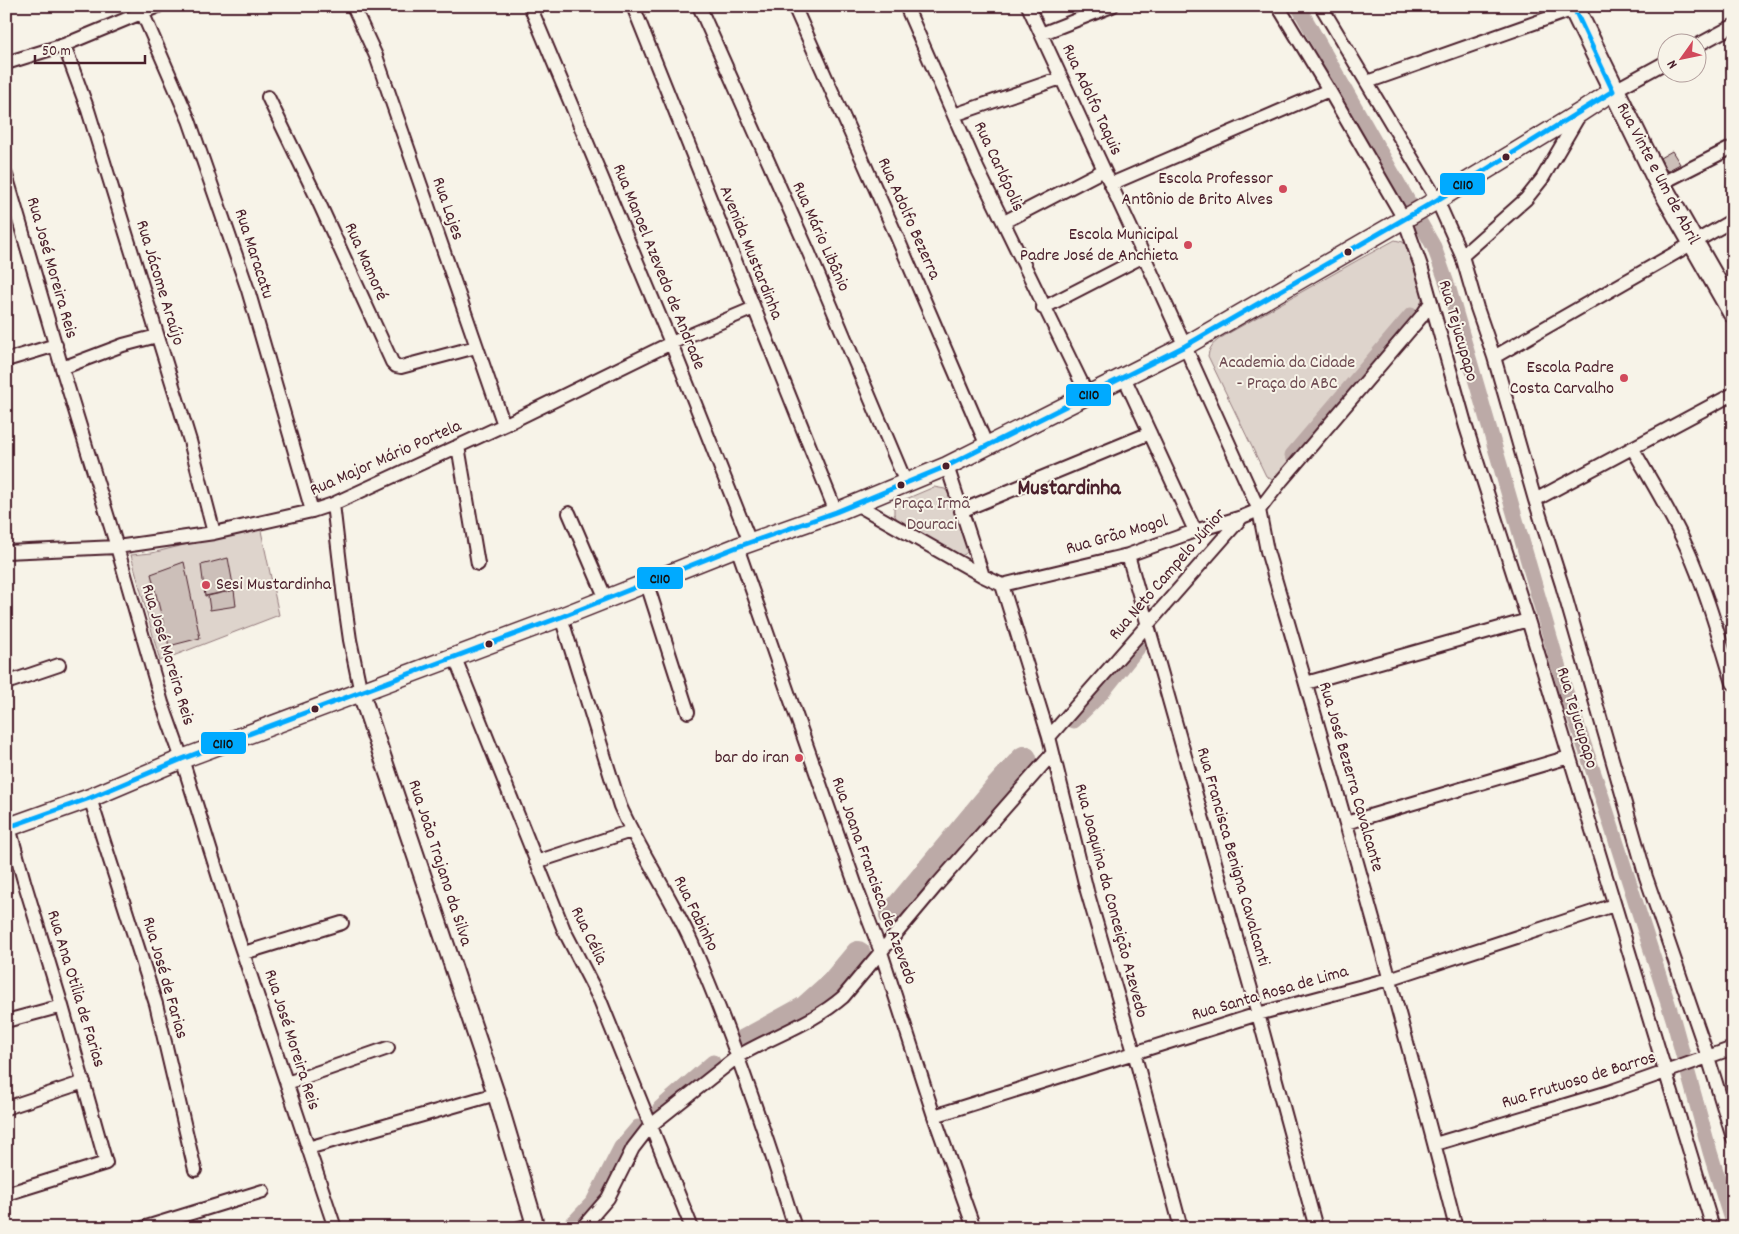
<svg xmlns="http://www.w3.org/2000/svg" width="1739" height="1234" font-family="Dekko,sans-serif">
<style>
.green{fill:#ded4cc;stroke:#947a7c}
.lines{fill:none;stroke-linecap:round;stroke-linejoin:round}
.canal{stroke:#bcaaa7;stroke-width:15}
.river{stroke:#bcaaa7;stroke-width:26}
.building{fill:#ccbfb9;stroke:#4a1f2b}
.minor-casing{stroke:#4a1f2b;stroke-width:16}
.tertiary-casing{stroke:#4a1f2b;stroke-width:20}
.secondary-casing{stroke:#4a1f2b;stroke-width:21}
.primary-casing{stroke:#4a1f2b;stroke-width:24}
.minor{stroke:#f7f3e8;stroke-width:12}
.tertiary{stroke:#f7f3e8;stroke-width:16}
.secondary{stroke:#f7f3e8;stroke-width:18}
.primary{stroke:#f7f3e8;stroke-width:20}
.bus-1-casing{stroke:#f7f3e8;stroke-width:9}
.bus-1{stroke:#0af;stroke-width:5}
.bus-dot{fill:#4a1f2b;stroke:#f7f3e8;stroke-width:2}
.poi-dot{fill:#d1495b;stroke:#f7f3e8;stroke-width:2}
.labels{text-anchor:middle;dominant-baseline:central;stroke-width:4;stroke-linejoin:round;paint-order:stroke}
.street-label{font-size:18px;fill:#4a1f2b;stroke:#f7f3e8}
.poi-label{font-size:18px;fill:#4a1f2b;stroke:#f7f3e8;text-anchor:end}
.park-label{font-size:18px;fill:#6f4c53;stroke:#f7f3e8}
.district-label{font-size:22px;font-weight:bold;fill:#4a1f2b;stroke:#f7f3e8}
.line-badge{stroke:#f7f3e8;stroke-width:2}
.pale-badge-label{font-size:14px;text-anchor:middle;font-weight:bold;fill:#111}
</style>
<rect width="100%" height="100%" fill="#f7f3e8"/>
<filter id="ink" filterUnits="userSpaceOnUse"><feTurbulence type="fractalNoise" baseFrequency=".02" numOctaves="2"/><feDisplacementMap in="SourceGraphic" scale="10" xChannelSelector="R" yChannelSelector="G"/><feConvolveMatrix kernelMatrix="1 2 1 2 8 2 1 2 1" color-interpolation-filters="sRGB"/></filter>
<g filter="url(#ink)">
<!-- green -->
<path class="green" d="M1395 240 1403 242 1406 246 1423 295 1418 313 1274 481 1266 476 1208 356C1210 343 1218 340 1229 333L1358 260Z
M934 487 945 489 950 496 970 544C970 550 966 555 960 556L898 521 894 514V507L899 502Z
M260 526 279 615 160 661 131 555 152 553Z"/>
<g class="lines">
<!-- canal -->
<path class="canal" d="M1298 6 1434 247 1449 289 1566 692 1602 797 1673 1019 1710 1152 1733 1226
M1292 455 1411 315
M1074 721 1102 693 1138 648
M660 1108 713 1062
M567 1228 577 1219 593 1202 621 1147 638 1127"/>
<!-- river -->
<path class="river" d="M892 915 995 791 1024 759
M745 1042 805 1009 833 984 858 954"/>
</g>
<!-- building -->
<path class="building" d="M1672 151 1680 164 1667 171 1660 158Z
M228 558 234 590 205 596 201 565Z
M184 562 200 638 169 646 151 574Z
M234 590 236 606 210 610 208 596Z"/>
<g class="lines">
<!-- minor casing -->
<g class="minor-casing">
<path id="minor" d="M353 6 376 56 504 425
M530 6 671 343 750 542
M633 6 836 512
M699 6 809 253 906 483
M794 6 897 237 987 446
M906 6 977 168 1088 396
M1028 6 1144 256 1259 510 1267 551C1333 775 1398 1001 1456 1228
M1278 6 1329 90 1404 219 1421 266 1466 427 1528 620 1713 1228
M1321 6 1437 200 1462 256 1477 308 1494 357 1535 500 1562 585 1646 877 1708 1057 1733 1138
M143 14 189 120 248 290 312 511
M1041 34 1112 6
M64 45 88 110 190 441 214 533
M1696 46 1733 26
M6 63 64 45 158 6
M1367 82 1574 9
M1613 91 1666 62
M268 97 315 194 392 362 396 366 401 367 476 347
M954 115 1061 78
M6 175 62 368 117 547 162 703 182 759 234 926 335 1228
M1111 184 1329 90
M1660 184 1733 147
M1004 222 1104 170
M1462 256 1526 199 1542 179 1580 114
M1043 308 1144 256
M1494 357 1733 220
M6 360 56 345
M62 368 123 345 157 336
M1124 377 1195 531
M458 446 478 564
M1633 449C1651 481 1671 513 1686 546 1706 590 1719 637 1733 683
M947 466 983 576
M1535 500 1733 394
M333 504 344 598 350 640 361 693
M856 504 983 576 1002 585
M961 511 1150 433
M569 513 606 599
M737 547 858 892 881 952 934 1116 974 1228
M6 552 117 547 214 533 312 511 333 504 504 425 671 343 754 308
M1128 555 1258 1014 1316 1228
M647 584 688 712
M1002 585 1049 737 1087 891 1134 1052 1181 1228
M1002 585 1128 555 1195 531 1242 517
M561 617 620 806C642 856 674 900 695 950 734 1040 766 1134 795 1228
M455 658 564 930 600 1000 692 1228
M6 683 59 665
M1306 683 1528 620
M1049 737 1242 517 1259 510 1282 480 1421 317 1431 302
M90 798 156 1004 195 1170
M1346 823 1569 757
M536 862 631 831
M244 953 342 923
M6 1021 62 1006
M287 1083 388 1048
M6 1108 84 1082
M934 1116 1258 1014 1389 979 1614 905
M1435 1144 1609 1092 1733 1048
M308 1148 496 1094
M6 1194 106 1163 62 1006 24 881 9 827
M143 1228 263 1191
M519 1228 535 1224
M582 1228 608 1198 633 1148 650 1126 737 1057C772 1036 812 1024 843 997L936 886 1052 754"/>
</g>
<!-- tertiary casing -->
<g class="tertiary-casing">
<path id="tertiary" d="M361 693 496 1094 536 1228"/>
</g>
<!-- secondary casing -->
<g class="secondary-casing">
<path id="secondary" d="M6 828 90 798 182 759 561 617 737 547 836 512 947 466 1185 346 1437 200 1581 112 1613 91"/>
</g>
<!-- primary casing -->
<g class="primary-casing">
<path id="primary" d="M1573 6 1660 184 1733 312"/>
</g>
<!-- minor -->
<use href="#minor" class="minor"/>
<!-- tertiary -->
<use href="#tertiary" class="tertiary"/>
<!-- secondary -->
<use href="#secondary" class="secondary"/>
<!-- primary -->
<use href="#primary" class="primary"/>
<!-- bus-1 casing -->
<g class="bus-1-casing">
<path id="bus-1" d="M6 828 90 798 182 759 561 617 737 547 836 512 947 466 1185 346 1437 200 1613 91 1573 6"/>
</g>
<!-- bus-1 -->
<use href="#bus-1" class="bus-1"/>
</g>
</g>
<!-- markers -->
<g class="bus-dot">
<circle cx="1506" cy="157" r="4.5"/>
<circle cx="1348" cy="252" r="4.5"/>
<circle cx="946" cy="466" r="4.5"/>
<circle cx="901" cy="485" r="4.5"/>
<circle cx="489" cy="644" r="4.5"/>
<circle cx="315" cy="709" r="4.5"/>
</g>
<g class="poi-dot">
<circle cx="1283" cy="189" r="5"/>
<circle cx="1188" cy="245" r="5"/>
<circle cx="1624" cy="378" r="5"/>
<circle cx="206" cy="585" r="5"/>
<circle cx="799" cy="758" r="5"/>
</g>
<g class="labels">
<!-- street labels -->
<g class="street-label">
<text transform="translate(1091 100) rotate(65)">Rua Adolfo Taquis</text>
<text transform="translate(998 167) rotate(65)">Rua Carlópolis</text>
<text transform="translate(1657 174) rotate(62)">Rua Vinte e Um de Abril</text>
<text transform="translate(447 209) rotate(71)">Rua Lajes</text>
<text transform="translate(908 219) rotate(66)">Rua Adolfo Bezerra</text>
<text transform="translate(820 237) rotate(66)">Rua Mário Libânio</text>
<text transform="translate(750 253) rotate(68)">Avenida Mustardinha</text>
<text transform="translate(253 254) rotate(72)">Rua Maracatu</text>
<text transform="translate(365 262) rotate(66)">Rua Mamoré</text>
<text transform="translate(658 267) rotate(68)">Rua Manoel Azevedo de Andrade</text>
<text transform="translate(51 268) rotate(74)">Rua José Moreira Reis</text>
<text transform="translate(159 283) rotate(73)">Rua Jácome Araújo</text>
<text transform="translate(1457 331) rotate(74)">Rua Tejucupapo</text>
<text transform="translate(386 459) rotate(-24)">Rua Major Mário Portela</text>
<text transform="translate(1117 536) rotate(-16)">Rua Grão Mogol</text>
<text transform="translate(1168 575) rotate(-49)">Rua Neto Campelo Júnior</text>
<text transform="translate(167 655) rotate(73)">Rua José Moreira Reis</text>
<text transform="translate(1576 718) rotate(73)">Rua Tejucupapo</text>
<text transform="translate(1350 777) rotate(74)">Rua José Bezerra Cavalcante</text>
<text transform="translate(1232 857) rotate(74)">Rua Francisca Benigna Cavalcanti</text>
<text transform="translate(439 863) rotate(72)">Rua João Trajano da Silva</text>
<text transform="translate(873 881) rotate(70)">Rua Joana Francisca de Azevedo</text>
<text transform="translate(1110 901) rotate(75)">Rua Joaquina da Conceição Azevedo</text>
<text transform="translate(695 914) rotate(64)">Rua Fabinho</text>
<text transform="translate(588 936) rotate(64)">Rua Célia</text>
<text transform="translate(164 978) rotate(74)">Rua José de Farias</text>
<text transform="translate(75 989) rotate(73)">Rua Ana Otilia de Farias</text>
<text transform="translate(1270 994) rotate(-16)">Rua Santa Rosa de Lima</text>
<text transform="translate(291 1040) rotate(72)">Rua José Moreira Reis</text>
<text transform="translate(1579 1081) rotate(-17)">Rua Frutuoso de Barros</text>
</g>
<!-- poi labels -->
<g class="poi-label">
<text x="1273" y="179">Escola Professor<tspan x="1273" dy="21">Antônio de Brito Alves</tspan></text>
<text x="1178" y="235">Escola Municipal<tspan x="1178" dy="21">Padre José de Anchieta</tspan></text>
<text x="1614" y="368">Escola Padre<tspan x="1614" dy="21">Costa Carvalho</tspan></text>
<text x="216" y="585" text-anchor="start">Sesi Mustardinha</text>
<text x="789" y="758">bar do iran</text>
</g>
<!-- park labels -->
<g class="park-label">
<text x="1287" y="363">Academia da Cidade<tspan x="1287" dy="21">- Praça do ABC</tspan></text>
<text x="932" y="504">Praça Irmã<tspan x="932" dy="21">Douraci</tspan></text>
</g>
<!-- district labels -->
<g class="district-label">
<text x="1069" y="489">Mustardinha</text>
</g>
</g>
<g class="line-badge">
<rect x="1439" y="172" width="47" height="24" rx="5" fill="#0af"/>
<rect x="1065" y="383" width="47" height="24" rx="5" fill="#0af"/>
<rect x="636" y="566" width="48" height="24" rx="5" fill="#0af"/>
<rect x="200" y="731" width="47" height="24" rx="5" fill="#0af"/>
</g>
<g class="pale-badge-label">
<text x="1463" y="189">C110</text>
<text x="1089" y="399">C110</text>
<text x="660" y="583">C110</text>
<text x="223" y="748">C110</text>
</g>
<!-- margin -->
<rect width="1739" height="1234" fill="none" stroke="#f7f3e8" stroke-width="25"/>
<rect x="12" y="12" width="1714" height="1209" fill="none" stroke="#4a1f2b" stroke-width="2" filter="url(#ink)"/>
<!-- north arrow -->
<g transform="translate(1682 58) rotate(237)"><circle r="24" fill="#f7f3e8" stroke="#b29e9c"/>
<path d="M0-4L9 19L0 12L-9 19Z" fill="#d1495b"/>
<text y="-8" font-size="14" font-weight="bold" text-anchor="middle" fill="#4a1f2b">N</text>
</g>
<!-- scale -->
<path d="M35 55v8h110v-8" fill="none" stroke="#4a1f2b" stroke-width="2.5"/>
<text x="42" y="55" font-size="15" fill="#4a1f2b" stroke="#f7f3e8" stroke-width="4" paint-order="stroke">50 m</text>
</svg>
